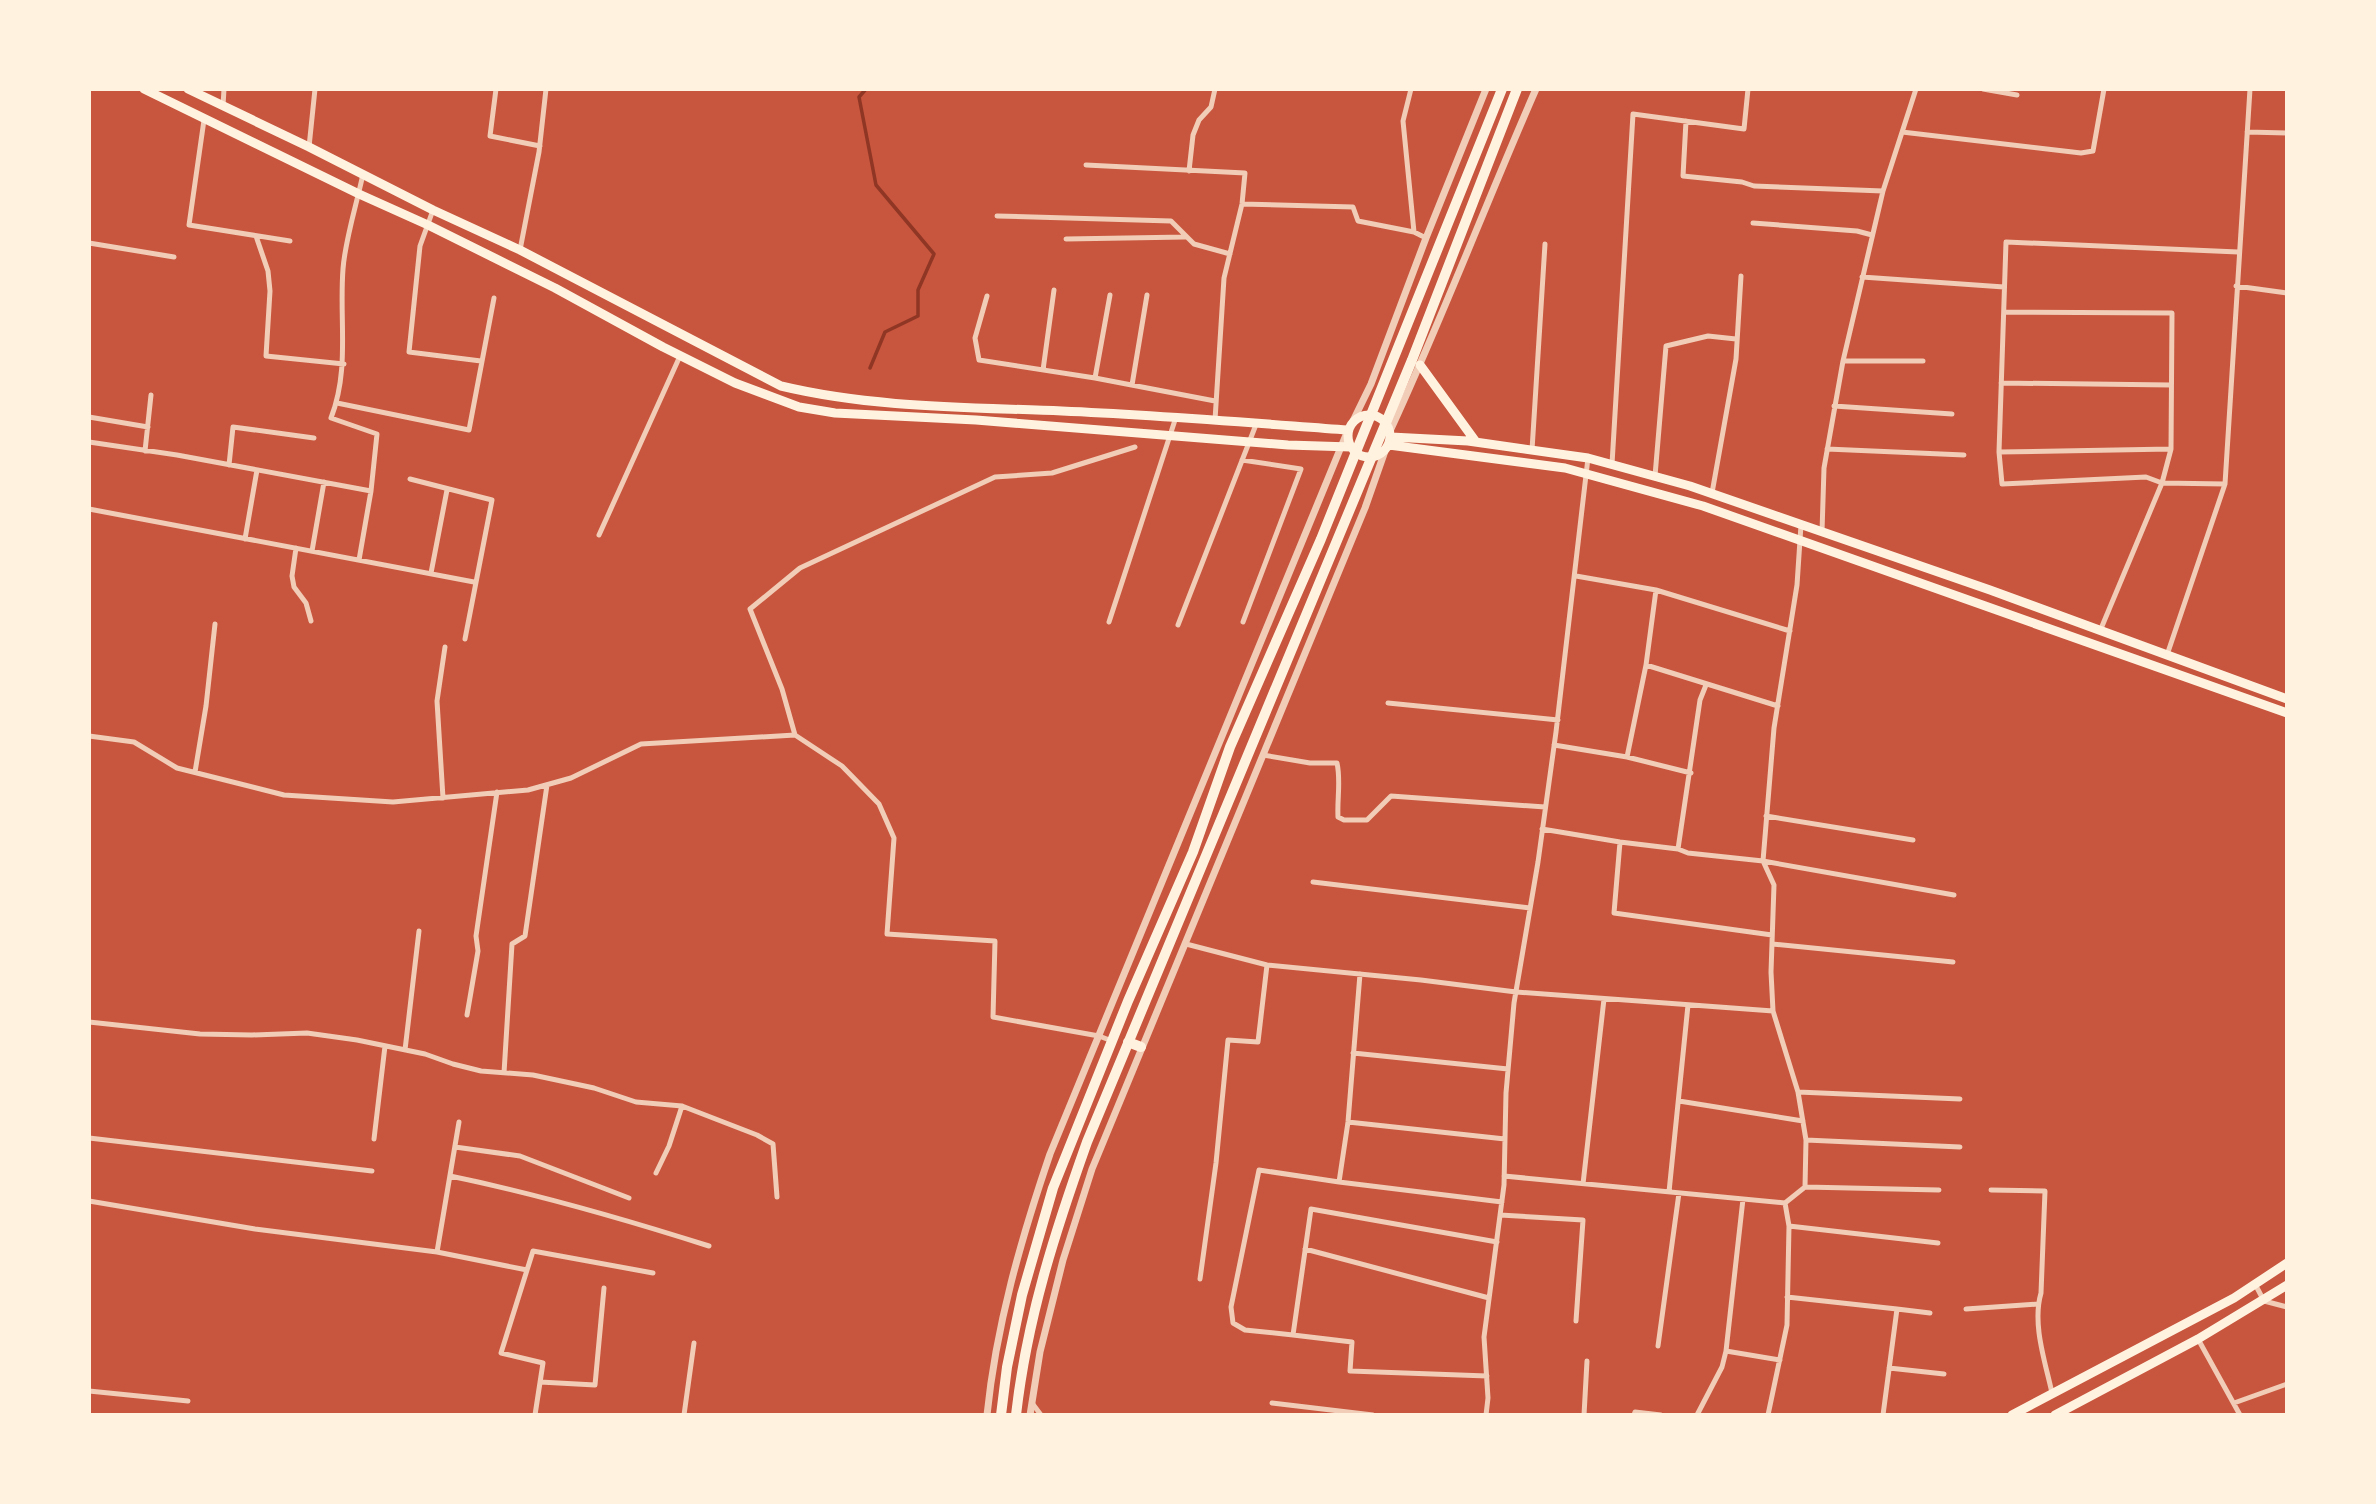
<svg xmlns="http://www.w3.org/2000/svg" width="2376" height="1504" font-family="'PT Sans',sans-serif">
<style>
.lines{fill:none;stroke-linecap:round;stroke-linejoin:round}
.stream{stroke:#8f3625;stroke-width:3.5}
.minor{stroke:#f1ccb7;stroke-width:5}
.tertiary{stroke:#f1ccb7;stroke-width:7}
.primary{stroke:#fff3e0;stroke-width:9}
.trunk{stroke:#fff3e0;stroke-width:10}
</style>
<rect width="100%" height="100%" fill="#c8553d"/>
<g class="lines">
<!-- stream -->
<path class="stream" d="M866 89 859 97 876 185 934 254 918 290V316L885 332 870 368"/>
<!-- minor -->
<path class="minor" d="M496 89 490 136 540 146
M1411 89 1403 121 1414 232
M1983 89 2017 95
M223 106 224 89
M204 120 189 225 290 241
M1686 121 1683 176 1742 182 1754 186 1883 191
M1902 132 2081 153 2093 151 2104 89
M2247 132 2287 133
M309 147 315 89
M1086 165 1245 173 1242 204 1224 278 1215 420
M1189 171 1193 135 1199 120 1211 107 1215 89
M363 174C357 203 345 240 343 269 339 320 350 369 331 418L377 434 371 491
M1242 204 1353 207 1358 221 1414 232 1426 238
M433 210 420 246 409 352 481 361
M997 216 1171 221 1194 244 1230 254
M1753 223 1857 231 1872 235
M256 236 268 271 270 291 266 356 344 364
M1066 239 1185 237
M89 243 174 257
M520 250 539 152 546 89
M1862 277 2004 287
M2236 286 2287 293
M987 296 975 338 979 360 1095 378 1215 401
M2004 312 2172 313 2171 449 2162 483 2100 631
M1843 361H1923
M1043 370 1054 290
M1095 378 1110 295
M2001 383 2171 385
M1132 385 1147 295
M337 403 469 430 494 298
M1834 406 1952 414
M89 417 148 427
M89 442 177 455 371 491 359 560
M1827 449 1964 455
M1532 450 1545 244
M145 451 151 395
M1999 452 2171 449
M1242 460 1301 469 1243 622
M1612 464 1633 114 1744 129 1748 89
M229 465 233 427 314 438
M1655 476 1666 346 1708 336 1736 339
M410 479 492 500 465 639
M2225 484 2162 483 2146 477 2002 484 1999 452 2006 242 2238 252
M1712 493 1736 359 1741 276
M89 509 474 582
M1822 532 1824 468 1843 361 1883 191 1916 89
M599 535 680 356
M245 539 257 470
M296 548 292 576 294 587 306 603 311 621
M312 551 324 482
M431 573 447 490
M1576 576 1656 590 1790 631
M1109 622 1176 417
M1178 625 1257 422
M2167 655 2225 484 2250 89
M1646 665 1778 706
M1388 703 1558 720
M795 735 782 689 750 609 800 568 995 477 1052 473 1135 447
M89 736 134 742 177 768 284 795 393 802 528 790 571 778 641 744 795 735 842 766 879 804 894 838 887 934 995 941 993 1017 1099 1036 1112 1041
M1554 745 1627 757 1691 773
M1263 755 1310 763H1337C1341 781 1337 798 1338 817L1344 820H1367L1391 796 1545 807
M1627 757 1646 665 1656 590
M195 772 206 706 215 624
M443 798 437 701 445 647
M1766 816 1913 840
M1542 829 1620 842 1678 849 1688 853 1763 861 1954 895
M1620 842 1614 913 1772 935
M1678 849 1700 700 1706 685
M1313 882 1530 908
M1186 944 1267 965 1421 980 1516 992 1773 1011
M1772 944 1953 962
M467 1015 478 951 476 936 497 792
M89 1022 200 1034 252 1035 307 1033 357 1040 425 1054 453 1064 481 1071 533 1075 594 1088 636 1102 682 1106 757 1135 773 1144 777 1197
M405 1050 419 931
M1353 1053 1508 1069
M504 1073 512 944 525 936 547 785
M1798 1092 1960 1099
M1679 1101 1803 1121
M1348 1122 1505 1139
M89 1138 372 1171
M374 1139 385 1046
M1806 1140 1960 1147
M455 1147 520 1156 629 1198
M656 1173 669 1146 682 1106
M450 1176C538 1194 624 1219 709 1246
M1504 1176 1785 1203
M1339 1182 1348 1122 1360 974
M1583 1184 1604 999
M1805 1187 1939 1190
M1991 1190 2045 1191 2041 1293C2032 1324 2045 1361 2052 1393
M1669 1192 1688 1005
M89 1201 255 1229 437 1252 527 1270
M1500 1215 1583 1220 1576 1321
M1789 1226 1938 1243
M1497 1242 1311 1209 1293 1335 1245 1330 1233 1323 1231 1307 1259 1170 1339 1182 1502 1202
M1305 1249 1489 1298
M437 1252 459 1122
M1200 1279 1216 1163 1228 1040 1258 1042 1267 965
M2255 1284 2264 1301 2287 1307
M1787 1297 1897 1309 1883 1415
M1897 1309 1930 1313
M1966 1309 2038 1304
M1293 1335 1352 1342 1350 1371 1487 1376
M2198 1339 2240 1415
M1658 1346 1679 1193
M1726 1351 1780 1360
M1889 1368 1944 1374
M540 1382 595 1385 604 1288
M89 1391 188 1401
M1032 1403 1041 1415
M1272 1403 1373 1415
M2234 1403 2287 1384
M535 1415 543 1363 501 1353 533 1251 653 1273
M684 1415 694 1343
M1486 1415 1488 1398 1484 1337 1504 1185 1506 1093 1514 1003 1538 862 1556 732 1588 458
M1584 1415 1587 1361
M1634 1415 1635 1412 1661 1415
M1697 1415 1722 1367 1726 1351 1743 1199
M1768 1415 1787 1325 1789 1226 1785 1203 1805 1187 1806 1140 1798 1092 1773 1011 1771 972 1774 885 1763 861 1774 728 1797 585 1801 525"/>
<!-- tertiary -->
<path class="tertiary" d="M1352 423 1371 384 1426 238 1486 89
M1390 431C1442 319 1486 203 1536 89
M987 1415C996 1326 1021 1239 1050 1154L1348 430
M1030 1415 1040 1352 1063 1260 1092 1169 1365 508 1385 451"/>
<!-- primary -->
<path class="primary" d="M144 89 359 194 428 225 555 288 663 347 735 383 799 407 835 413 976 420 1288 445 1351 447
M188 89 309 147 433 210 520 250 781 386C873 408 968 407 1062 411 1157 415 1253 423 1348 430
M1420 365 1476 442
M1348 436a21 21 0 1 1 42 0a21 21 0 1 1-42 0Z
M1391 437 1468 441 1588 458 1690 486 1990 590 2287 699
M1389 445 1565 468 1703 506 2287 713
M2012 1415 2234 1298 2287 1263
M2055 1415 2198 1339 2287 1285"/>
<!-- trunk -->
<path class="trunk" d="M1128 1042 1141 1047
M1001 1415 1007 1367 1022 1295 1053 1188 1128 1001 1193 852 1230 747 1321 539 1502 89
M1016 1415C1027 1318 1055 1232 1087 1142L1412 360 1517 89"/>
</g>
<!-- border -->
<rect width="2376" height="1504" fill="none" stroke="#fff3e0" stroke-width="182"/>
</svg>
